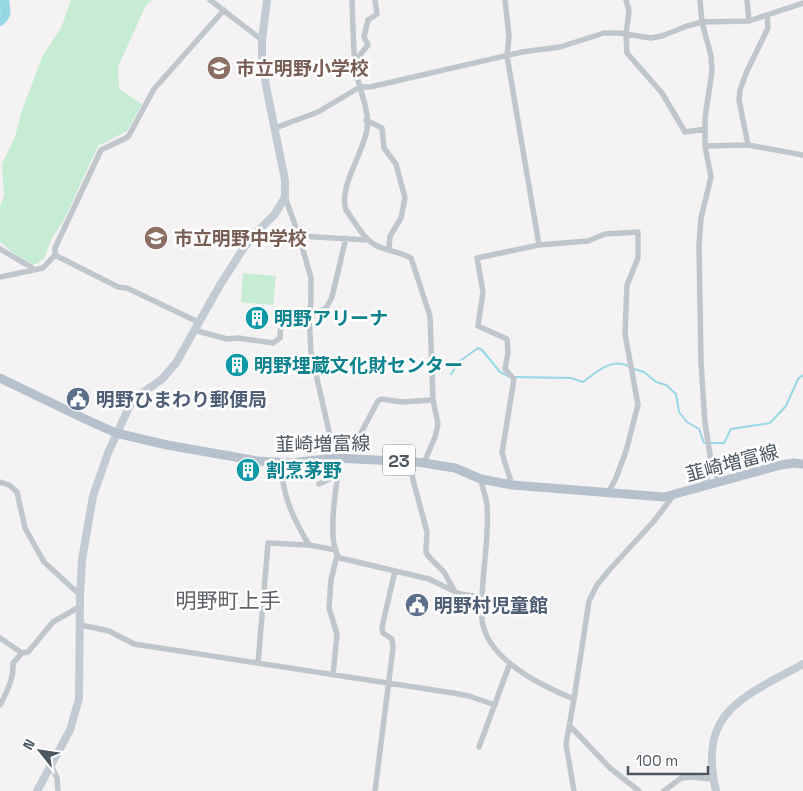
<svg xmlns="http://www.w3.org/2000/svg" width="803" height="791" font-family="'Space Grotesk','Noto Sans JP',sans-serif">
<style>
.green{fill:#c6edd4}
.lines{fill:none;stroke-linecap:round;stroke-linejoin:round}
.stream{stroke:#97d8e5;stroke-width:2}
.river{stroke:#97d8e5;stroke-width:10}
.street{stroke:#bfc7cd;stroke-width:5.5}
.secondary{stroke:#c2cbd4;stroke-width:8}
.primary{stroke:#b5c2ce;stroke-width:9}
.labels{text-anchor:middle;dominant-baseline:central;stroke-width:5;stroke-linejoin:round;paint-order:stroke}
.shield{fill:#fff;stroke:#81898e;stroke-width:1}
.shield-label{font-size:18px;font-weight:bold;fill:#4b565e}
.education-label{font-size:19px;font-weight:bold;fill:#785e54;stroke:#fff;text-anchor:start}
.culture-label{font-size:19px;font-weight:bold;fill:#0d838f;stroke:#fff;text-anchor:start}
.service-label{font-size:19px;font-weight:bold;fill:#4e5e75;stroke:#fff;text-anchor:start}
.street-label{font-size:19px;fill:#4b565e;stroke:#fff}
.quarter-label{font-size:21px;fill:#5f6367;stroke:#fff}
</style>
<rect width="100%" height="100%" fill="#f4f2f3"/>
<!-- green -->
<path class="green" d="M71 0H153L146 5 118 67 119 89 142 104 127 131 98 146 65 218 51 240 44 259 34 265 15 254 0 242V206L4 196 2 164 15 137 22 110 43 55 61 28Z
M243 273 276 276 273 305 241 302Z"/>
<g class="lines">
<!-- stream -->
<path class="stream" d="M634 369 644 372 656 382 666 385 676 394 679 412 687 422 699 429 704 443H724L731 429 770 423 786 406 798 379 803 375
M451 374 460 361 478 348 482 350 500 372 510 377
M515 377 571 378 583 382C597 371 613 357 630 367"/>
<!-- river -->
<path class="river" d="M0 21C8 14 5 10 4 0"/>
<!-- street -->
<path class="street" d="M210 0 262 40
M352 0C353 22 353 44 355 65 357 86 370 108 367 129 364 152 338 187 346 210 355 222 363 239 377 246 388 251 400 252 411 258L430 316 433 400 438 424 435 437 424 463
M505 0 509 36 507 56 539 245 477 258 483 292 478 326 507 339 508 353 505 369 514 379 502 453 512 485
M626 0 629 11 626 34 627 53 662 93 685 132 705 129
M700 0 702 22 711 56 712 71 705 118V146L711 177 701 218 699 245 701 363 705 423 712 468 720 482
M747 0 749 21
M355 61 368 45 364 37 368 20 377 14 375 0
M366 120 382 128 384 148 396 164 405 198 401 218 390 236 389 248
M275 128 318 112 360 87H370L522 52 560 47 604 33H619L651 38 662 36 687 26 702 22 749 21 803 3
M748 145 739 100 740 90 747 71 768 28 767 16
M705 146 748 145 803 155
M285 197 299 236 311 278V301L309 316 311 352 335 458
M299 236 367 240
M539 245 588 241 605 234 638 232V258L627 285 625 334 638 405 626 451 616 478 608 493
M0 249 31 267V271
M55 255 118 287 127 288 198 322
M0 277 43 268 55 255V248L101 150 128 137 154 89 224 10
M194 330 227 339 238 338 273 343 280 338 281 317 309 316 326 308 332 297 346 238
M343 458 362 431 378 401 381 399 402 402 433 400
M408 461 427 532 426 552 429 557 444 572 455 592
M281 463C282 495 293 518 309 545L336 550
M481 479C482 488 486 496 487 505 489 530 485 556 483 581 482 594 481 607 482 620 487 660 542 686 574 699
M0 482 9 485 17 492 25 528 44 562 80 595
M319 484 338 475C335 492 327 547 340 558L429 579 460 594 482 597
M703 486 712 468
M81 625 109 631 134 644 453 693 469 696 495 705
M0 638 22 653
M258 663 268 543 309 545
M333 675 337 634 329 608 331 580 337 555
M0 705C7 691 14 679 13 663L22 653 28 652 53 622 81 606
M570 726 610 768 639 791
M479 747 510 663
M51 765 57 778 58 791
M375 791 393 648 392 639 383 633 382 627 395 571
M574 791 566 744 574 699 589 601 597 585 611 568 654 521 673 496
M664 791 681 778 690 777 713 779"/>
<!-- secondary -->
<path class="secondary" d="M37 791 70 730 79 699 80 595 82 560 93 496 108 453 130 405 141 394 162 379 176 363 220 285 243 249 254 235 275 214 285 197V180L267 91 262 59V40L267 0
M716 791C697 711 744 697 803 664"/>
<!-- primary -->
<path class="primary" d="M0 378 85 419 116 433 167 445 258 461 290 463 335 458 417 462 455 468 481 479 512 485 664 497 781 465 794 463 803 464"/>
</g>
<!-- icons -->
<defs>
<g id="school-disc" transform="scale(1.25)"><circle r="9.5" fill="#8d6e63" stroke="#fff"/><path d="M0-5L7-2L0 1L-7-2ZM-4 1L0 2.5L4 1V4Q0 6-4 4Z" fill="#fff"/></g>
<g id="building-disc" transform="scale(1.25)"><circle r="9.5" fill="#0f9aa8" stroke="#fff"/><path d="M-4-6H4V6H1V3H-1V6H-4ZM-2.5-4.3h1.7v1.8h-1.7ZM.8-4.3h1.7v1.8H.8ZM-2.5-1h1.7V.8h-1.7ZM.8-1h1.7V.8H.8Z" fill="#fff"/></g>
<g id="civic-disc" transform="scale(1.25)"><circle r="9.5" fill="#5c6f8a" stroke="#fff"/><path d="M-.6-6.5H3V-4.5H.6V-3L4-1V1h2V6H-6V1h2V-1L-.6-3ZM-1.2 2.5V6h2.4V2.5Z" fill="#fff"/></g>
</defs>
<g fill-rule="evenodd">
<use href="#school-disc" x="219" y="68"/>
<use href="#school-disc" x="156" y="238"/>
<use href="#building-disc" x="257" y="318"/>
<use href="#building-disc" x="237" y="365"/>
<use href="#civic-disc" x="78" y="399"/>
<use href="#building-disc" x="248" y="470"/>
<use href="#civic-disc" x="417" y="605"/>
</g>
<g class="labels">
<!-- shield labels -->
<rect class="shield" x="383" y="444.5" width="32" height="31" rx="4"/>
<g class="shield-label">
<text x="399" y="460">23</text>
</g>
<!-- education labels -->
<g class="education-label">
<text x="236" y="68">市立明野小学校</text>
<text x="174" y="238">市立明野中学校</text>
</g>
<!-- culture labels -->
<g class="culture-label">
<text x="274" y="318">明野アリーナ</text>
<text x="254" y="365">明野埋蔵文化財センター</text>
<text x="266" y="470">割烹茅野</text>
</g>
<!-- service labels -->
<g class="service-label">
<text x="96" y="399">明野ひまわり郵便局</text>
<text x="434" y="605">明野村児童館</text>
</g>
<!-- street labels -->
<g class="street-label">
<text transform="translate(323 444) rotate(-1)">韮崎増富線</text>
<text transform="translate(732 463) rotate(-15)">韮崎増富線</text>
</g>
<!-- quarter labels -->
<g class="quarter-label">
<text x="228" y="600">明野町上手</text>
</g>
</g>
<!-- north arrow -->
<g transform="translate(40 751) rotate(300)" stroke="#ffffff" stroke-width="4" paint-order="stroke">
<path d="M0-4L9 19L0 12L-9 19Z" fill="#4b565e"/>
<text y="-8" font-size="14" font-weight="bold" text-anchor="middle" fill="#4b565e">N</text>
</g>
<!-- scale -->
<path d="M628 766v8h80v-8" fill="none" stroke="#4b565e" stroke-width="2.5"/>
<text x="636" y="766" font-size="15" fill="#4b565e" stroke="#ffffff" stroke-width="4" paint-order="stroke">100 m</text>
</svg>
